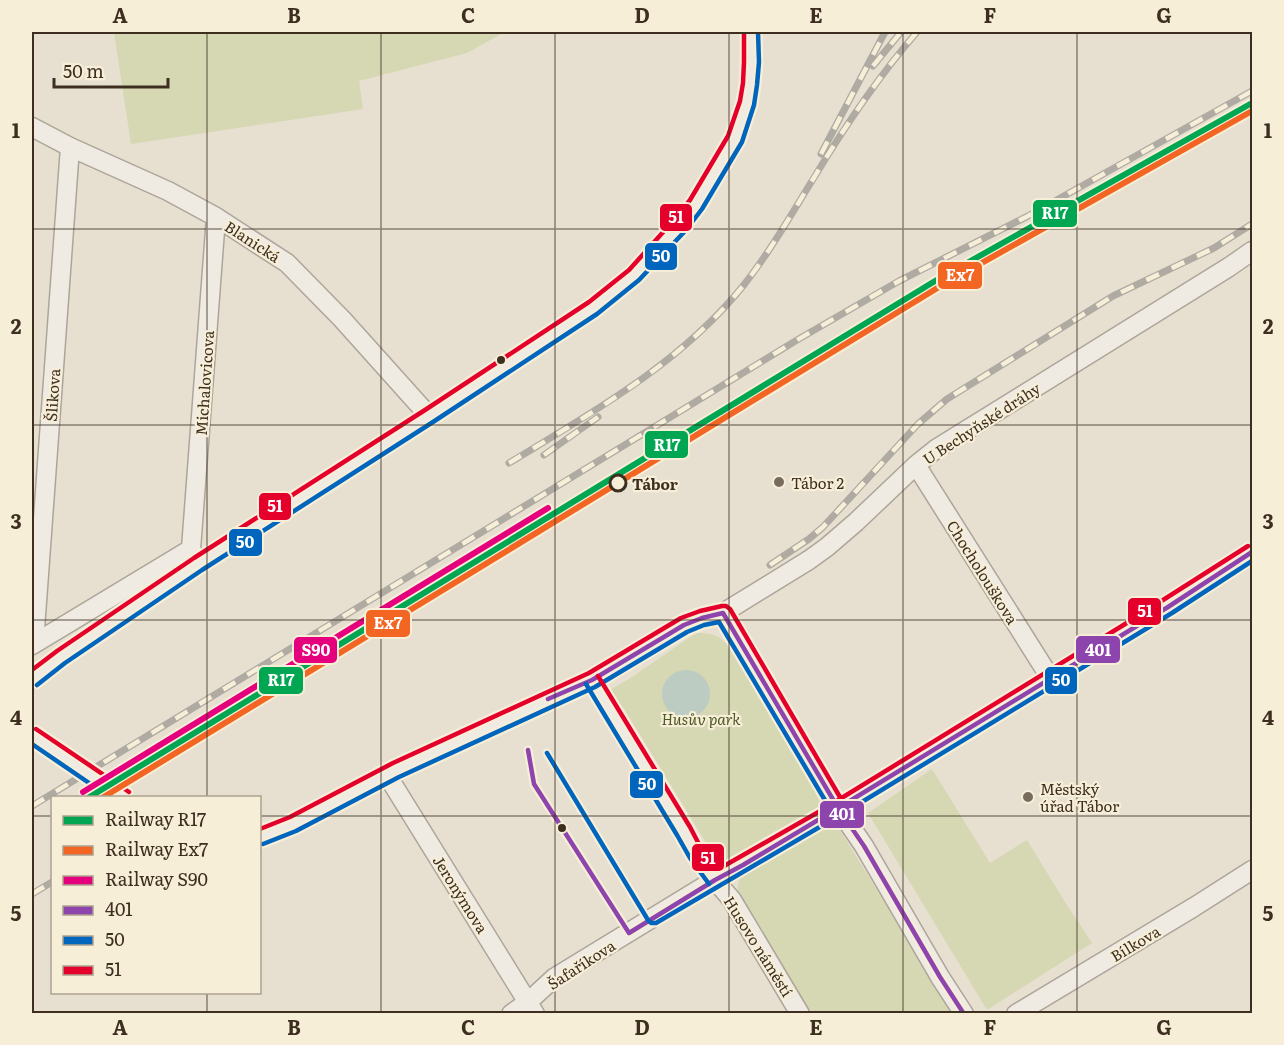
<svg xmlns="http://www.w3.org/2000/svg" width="1284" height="1045" font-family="Literata,serif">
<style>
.green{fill:#d6d7b3}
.water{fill:#bcccc2}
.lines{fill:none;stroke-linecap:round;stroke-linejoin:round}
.minor-casing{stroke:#ada599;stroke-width:21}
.minor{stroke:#efebe3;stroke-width:18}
.rail-casing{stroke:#afaaa2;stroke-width:7}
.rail{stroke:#f7eed8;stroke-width:4.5;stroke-dasharray:14;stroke-linecap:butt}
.minor-bridge-casing{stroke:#ada599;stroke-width:21;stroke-linecap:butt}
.minor-bridge{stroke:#efebe3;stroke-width:18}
.bus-1-casing{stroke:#f7eed8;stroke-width:9}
.bus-2-casing{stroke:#f7eed8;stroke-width:9}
.bus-3-casing{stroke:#f7eed8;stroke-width:9}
.bus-1{stroke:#8e44ad;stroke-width:4.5}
.bus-2{stroke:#0065bd;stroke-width:4.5}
.bus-3{stroke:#e4002b;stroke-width:4.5}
.rail-1-casing{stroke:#f7eed8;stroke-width:10}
.rail-2-casing{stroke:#f7eed8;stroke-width:10}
.rail-3-casing{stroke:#f7eed8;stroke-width:10}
.rail-1{stroke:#00a651;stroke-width:6}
.rail-2{stroke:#f26522;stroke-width:6}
.rail-3{stroke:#e5007d;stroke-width:6}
.grid{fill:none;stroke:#3d2e20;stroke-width:1.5;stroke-opacity:0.55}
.bus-dot{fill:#3d2e20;stroke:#f7eed8;stroke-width:2}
.poi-dot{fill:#786c5e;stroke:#f7eed8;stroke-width:2}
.stop-dot{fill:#f7eed8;stroke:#3d2e20;stroke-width:3}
.labels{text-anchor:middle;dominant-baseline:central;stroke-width:4.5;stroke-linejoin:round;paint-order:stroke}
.street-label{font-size:15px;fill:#3d2e20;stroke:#f7eed8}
.poi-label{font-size:15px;fill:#3d2e20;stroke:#f7eed8;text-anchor:start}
.stop-label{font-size:15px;font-weight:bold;fill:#3d2e20;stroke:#f7eed8;text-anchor:start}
.park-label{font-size:15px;font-style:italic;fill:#4d5a26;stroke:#f7eed8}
.line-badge{stroke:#f7eed8;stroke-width:2}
.badge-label{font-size:16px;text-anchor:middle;font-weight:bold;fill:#fff}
.neatline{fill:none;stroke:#3d2e20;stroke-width:2}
.grid-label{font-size:20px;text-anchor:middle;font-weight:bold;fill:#3d2e20}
</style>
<rect width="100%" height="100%" fill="#e7e0d1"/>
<!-- green -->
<path class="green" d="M114 32H505L467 53 359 81 363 109 131 144Z
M696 633C713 633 719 635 730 648L814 789 820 802 818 810 739 857 720 866 713 863 701 846 705 841 623 707 617 711 608 691 629 679Z
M932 769 990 863 1027 840 1065 902 1092 943 987 1010 868 813Z
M831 826H836L839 829 884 901 956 1013H810L740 896C737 889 737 886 740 879L822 830Z"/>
<!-- water -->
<path class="water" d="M662 694a24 24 0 1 1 48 0a24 24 0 1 1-48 0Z"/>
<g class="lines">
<!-- minor casing -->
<g class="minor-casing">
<path id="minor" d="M32 127 70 147 168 191 216 217 287 263 342 319 429 416
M916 465 1051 679
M191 549 216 217
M723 613 749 659 838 808 864 846 940 977 964 1014
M34 643 70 147
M32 645 191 549 195 557
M32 679 61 657 198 564 429 416 593 308 634 275 680 225 696 204 735 139 747 103 750 84 752 62 751 32
M592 680 684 831 696 854 715 880 732 900 800 1014
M387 775 535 1014
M260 837 293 824 396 770 592 680 620 664 684 625 702 618 723 613 809 560 827 547 856 522 916 465 936 449 1229 267 1252 251
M511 1014 528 1002 554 978 703 887 743 865 853 799 1168 607 1252 552
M1016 1014 1194 907 1252 870"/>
</g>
<!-- minor -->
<use href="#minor" class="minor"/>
<!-- rail casing -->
<g class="rail-casing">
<path id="rail" d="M873 66 901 32
M821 154 885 32
M544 455 598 417
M509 463C593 412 680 364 743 286 770 252 792 213 815 176 845 126 879 76 917 32
M770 565 809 539 823 527 918 424 947 399 1113 296 1214 248 1252 224
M32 806 797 340 899 281 1028 216 1252 91
M32 894 52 882"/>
</g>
<!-- rail -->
<use href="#rail" class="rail"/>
<!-- minor-bridge casing -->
<g class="minor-bridge-casing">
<path id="minor-bridge" d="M32 735 125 798"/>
</g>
<!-- minor-bridge -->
<use href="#minor-bridge" class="minor-bridge"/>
<!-- bus-1 casing -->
<g class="bus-1-casing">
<path id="bus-1" d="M723 613 838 808 864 846 940 977 964 1014
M548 699 592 680 684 625 702 618 723 613
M528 750 534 784 629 933
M629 933 715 880 743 865 853 799 1168 607 1252 552"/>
</g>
<!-- bus-2 casing -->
<g class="bus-2-casing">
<path id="bus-2" d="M586 684 677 835 690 858 709 884
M37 685 65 663 202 570 433 422 597 314 639 280 686 230 702 209 742 142 754 105 757 85 759 62 758 32
M32 744 111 798
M547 753 648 920 651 923H656L857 805 1172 613 1252 561
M263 844 296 831 399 777 595 687 687 632 704 625 719 622 832 812"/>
</g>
<!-- bus-3 casing -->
<g class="bus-3-casing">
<path id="bus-3" d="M32 670 57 651 194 558 425 410 589 302 629 270 674 220 690 200 728 136 740 101 743 83 744 62V32
M598 676 690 827 702 850 717 870 822 810 1130 621 1248 546
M36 729 129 792
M260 829 290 817 393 763 589 673 681 618 700 611 722 606H726L730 609 844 804"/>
</g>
<!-- bus-1 -->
<use href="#bus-1" class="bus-1"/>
<!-- bus-2 -->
<use href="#bus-2" class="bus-2"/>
<!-- bus-3 -->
<use href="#bus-3" class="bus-3"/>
<!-- rail-1 casing -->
<g class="rail-1-casing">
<path id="rail-1" d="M88 798 935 281 1252 103"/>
</g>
<!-- rail-2 casing -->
<g class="rail-2-casing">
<path id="rail-2" d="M102 798 939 287 1252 111"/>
</g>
<!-- rail-3 casing -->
<g class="rail-3-casing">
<path id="rail-3" d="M83 792 548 508"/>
</g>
<!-- rail-1 -->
<use href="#rail-1" class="rail-1"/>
<!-- rail-2 -->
<use href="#rail-2" class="rail-2"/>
<!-- rail-3 -->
<use href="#rail-3" class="rail-3"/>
</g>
<!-- grid -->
<path class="grid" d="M207 32V798M381 32V1014M555 32V1014M729 32V1014M903 32V1014M1077 32V1014M32 229H1252M32 425H1252M32 620H1252M32 816H52M260 816H1252M207 992V1014"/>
<!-- markers -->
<g class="bus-dot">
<circle cx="501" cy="360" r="5"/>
<circle cx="562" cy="828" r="5"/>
</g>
<g class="poi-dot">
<circle cx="779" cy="482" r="6"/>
<circle cx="1028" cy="797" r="6"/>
</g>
<circle class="stop-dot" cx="618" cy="483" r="8"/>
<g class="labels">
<!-- street labels -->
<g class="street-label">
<text transform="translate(253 241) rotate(33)">Blanická</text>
<text transform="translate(204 383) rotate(-86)">Michalovicova</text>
<text transform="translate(52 395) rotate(-86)">Šlikova</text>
<text transform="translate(981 423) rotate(-33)">U Bechyňské dráhy</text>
<text transform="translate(983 572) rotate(58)">Chocholouškova</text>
<text transform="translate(461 894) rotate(58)">Jeronýmova</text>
<text transform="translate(1135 943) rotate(-31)">Bílkova</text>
<text transform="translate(759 946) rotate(58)">Husovo náměstí</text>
<text transform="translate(581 964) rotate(-33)">Šafaříkova</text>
</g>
<!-- poi labels -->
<g class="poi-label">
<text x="791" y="482">Tábor 2</text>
<text x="1040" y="788">Městský<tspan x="1040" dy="17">úřad Tábor</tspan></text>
</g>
<!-- stop labels -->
<g class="stop-label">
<text x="632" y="483">Tábor</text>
</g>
<!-- park labels -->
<g class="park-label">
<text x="701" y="718">Husův park</text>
</g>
</g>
<g class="line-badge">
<rect x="1032" y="199" width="46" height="29" rx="6" fill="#00a651"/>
<rect x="659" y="203" width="34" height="29" rx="6" fill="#e4002b"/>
<rect x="644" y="242" width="34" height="29" rx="6" fill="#0065bd"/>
<rect x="937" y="261" width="46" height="29" rx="6" fill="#f26522"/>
<rect x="644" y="430" width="45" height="29" rx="6" fill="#00a651"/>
<rect x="258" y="492" width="34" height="29" rx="6" fill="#e4002b"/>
<rect x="228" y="528" width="35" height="29" rx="6" fill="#0065bd"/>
<rect x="1127" y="597" width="35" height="29" rx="6" fill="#e4002b"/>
<rect x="365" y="609" width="46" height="29" rx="6" fill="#f26522"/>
<rect x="1075" y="635" width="46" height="29" rx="6" fill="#8e44ad"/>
<rect x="293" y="636" width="45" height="28" rx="6" fill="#e5007d"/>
<rect x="258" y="666" width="46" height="29" rx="6" fill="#00a651"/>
<rect x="1044" y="666" width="34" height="29" rx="6" fill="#0065bd"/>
<rect x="629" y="770" width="35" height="29" rx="6" fill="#0065bd"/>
<rect x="819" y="800" width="46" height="29" rx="6" fill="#8e44ad"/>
<rect x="691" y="843" width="34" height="29" rx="6" fill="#e4002b"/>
</g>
<g class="badge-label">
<text x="1055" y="219">R17</text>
<text x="676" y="223">51</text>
<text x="661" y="262">50</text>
<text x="960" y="281">Ex7</text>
<text x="667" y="451">R17</text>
<text x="275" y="512">51</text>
<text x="245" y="548">50</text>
<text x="1145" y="617">51</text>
<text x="388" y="629">Ex7</text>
<text x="1098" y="656">401</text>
<text x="316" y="656">S90</text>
<text x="281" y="686">R17</text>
<text x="1061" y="686">50</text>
<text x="647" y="790">50</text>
<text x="842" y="820">401</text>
<text x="708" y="864">51</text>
</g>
<!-- border -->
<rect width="1284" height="1045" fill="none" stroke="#f7eed8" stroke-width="66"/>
<!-- legend -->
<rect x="51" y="796" width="210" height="198" fill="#f7eed8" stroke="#ada18e" stroke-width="1.5"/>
<rect x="63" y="816" width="30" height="9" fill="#00a651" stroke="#ada18e" stroke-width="1.5"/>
<text x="105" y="826" font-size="18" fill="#3d2e20">Railway R17</text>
<rect x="63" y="846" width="30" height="9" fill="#f26522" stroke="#ada18e" stroke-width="1.5"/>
<text x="105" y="856" font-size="18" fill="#3d2e20">Railway Ex7</text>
<rect x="63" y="876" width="30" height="9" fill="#e5007d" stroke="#ada18e" stroke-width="1.5"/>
<text x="105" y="886" font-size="18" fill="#3d2e20">Railway S90</text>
<rect x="63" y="906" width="30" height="9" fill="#8e44ad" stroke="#ada18e" stroke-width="1.5"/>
<text x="105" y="916" font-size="18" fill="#3d2e20">401</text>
<rect x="63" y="936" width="30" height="9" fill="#0065bd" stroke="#ada18e" stroke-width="1.5"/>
<text x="105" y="946" font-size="18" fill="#3d2e20">50</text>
<rect x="63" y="966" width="30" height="9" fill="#e4002b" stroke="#ada18e" stroke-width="1.5"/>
<text x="105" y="976" font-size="18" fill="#3d2e20">51</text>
<!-- scale -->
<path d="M54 78v9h114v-9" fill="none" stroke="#3d2e20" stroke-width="3"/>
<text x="63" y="78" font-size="18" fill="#3d2e20" stroke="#f7eed8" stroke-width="4.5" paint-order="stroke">50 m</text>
<rect x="33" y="33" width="1218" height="979" class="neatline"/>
<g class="grid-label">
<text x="120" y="23">A</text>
<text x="294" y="23">B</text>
<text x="468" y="23">C</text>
<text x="642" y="23">D</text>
<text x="816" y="23">E</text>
<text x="990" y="23">F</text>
<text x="1164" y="23">G</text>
<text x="16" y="138">1</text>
<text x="1268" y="138">1</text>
<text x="16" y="334">2</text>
<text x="1268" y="334">2</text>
<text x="16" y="529">3</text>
<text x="1268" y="529">3</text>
<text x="16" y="725">4</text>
<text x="1268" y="725">4</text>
<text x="16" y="921">5</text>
<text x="1268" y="921">5</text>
<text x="120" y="1035">A</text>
<text x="294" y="1035">B</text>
<text x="468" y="1035">C</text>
<text x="642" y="1035">D</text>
<text x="816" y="1035">E</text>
<text x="990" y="1035">F</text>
<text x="1164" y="1035">G</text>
</g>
</svg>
